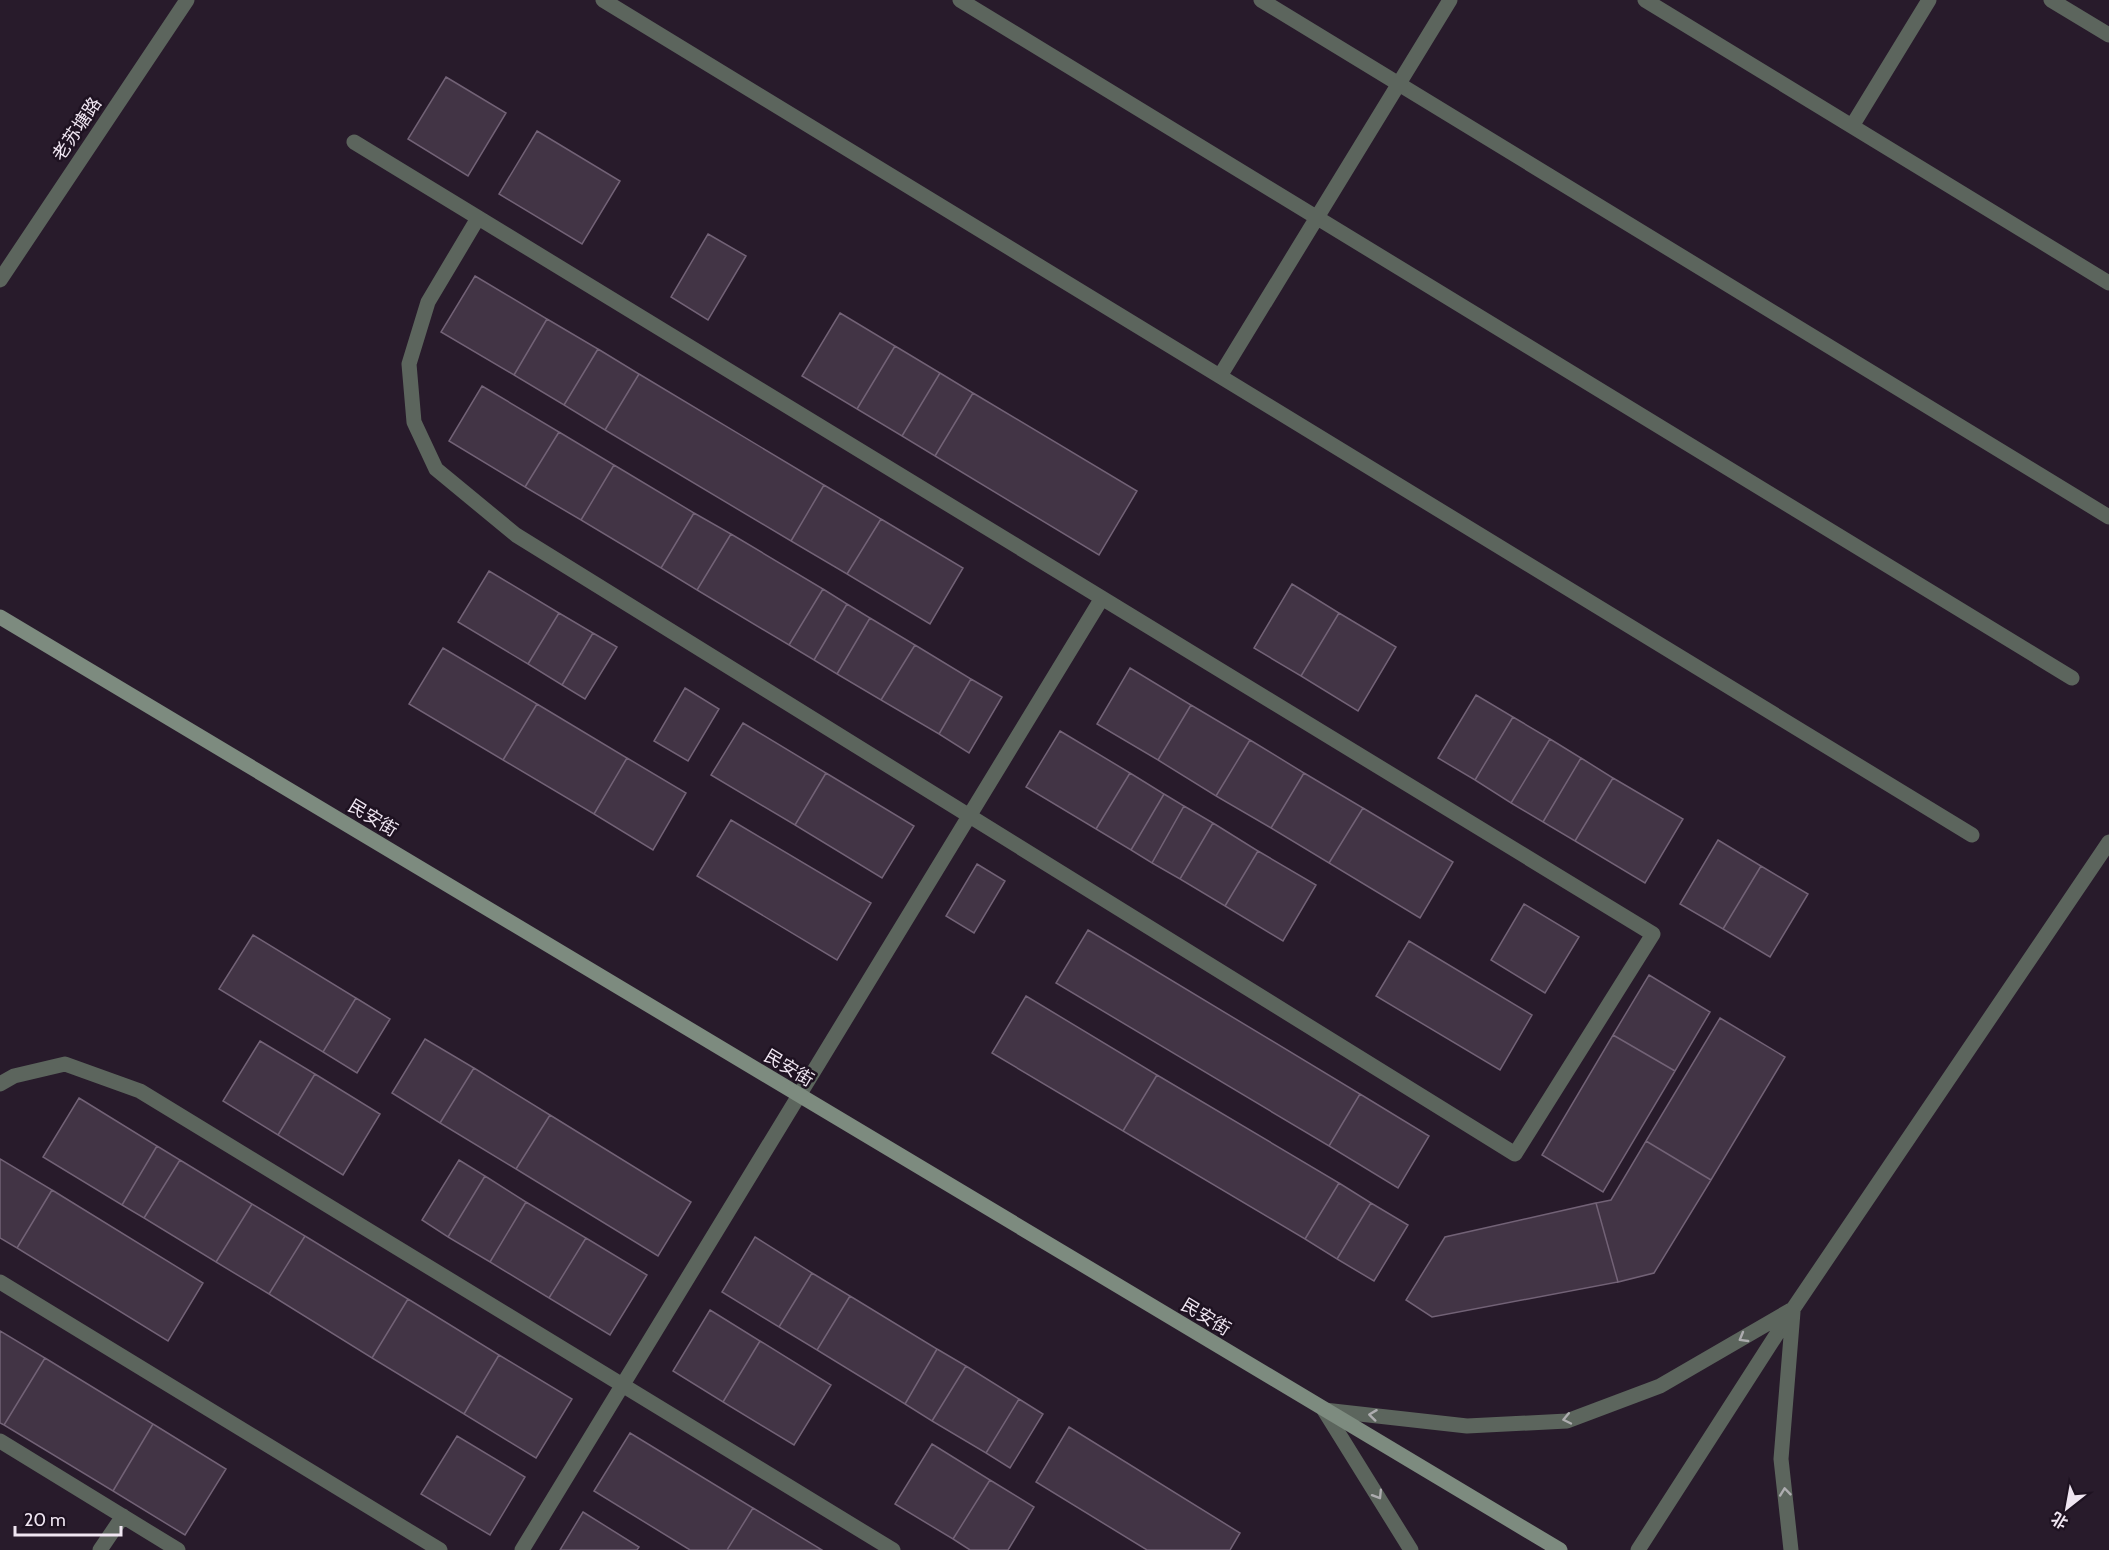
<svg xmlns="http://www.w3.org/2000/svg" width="2109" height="1550" font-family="Cabin,'Noto Sans SC',sans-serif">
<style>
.building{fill:#423445;stroke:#726276;stroke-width:1.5}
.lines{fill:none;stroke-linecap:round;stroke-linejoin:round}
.service{stroke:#5c655d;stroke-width:15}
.tertiary{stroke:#5c655d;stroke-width:15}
.secondary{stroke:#7d8b7f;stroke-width:15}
.oneway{stroke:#adacaf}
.labels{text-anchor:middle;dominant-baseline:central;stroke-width:5;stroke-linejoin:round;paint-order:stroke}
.street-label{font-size:18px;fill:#f0e6f2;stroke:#1e1221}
</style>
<rect width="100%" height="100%" fill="#281b2b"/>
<!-- building -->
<path class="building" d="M446 77 506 113 468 176 408 139Z
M537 131 620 181 582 244 499 194Z
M708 234 746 256 708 320 671 297Z
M475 276 547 319 514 375 441 332Z
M840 313 895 346 857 409 802 376Z
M547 319 598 349 564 405 514 375Z
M895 346 940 373 902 436 857 409Z
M598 349 639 374 605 430 564 405Z
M940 373 973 393 935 456 902 436Z
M639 374 824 485 791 541 605 430Z
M482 386 559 432 525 487 449 441Z
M973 393 1137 491 1099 555 935 456Z
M559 432 614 465 581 520 525 487Z
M614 465 694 513 661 568 581 520Z
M824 485 881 519 847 574 791 541Z
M694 513 731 534 697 590 661 568Z
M881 519 963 568 930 624 847 574Z
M731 534 823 589 789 645 697 590Z
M489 571 559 613 528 664 458 622Z
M1292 584 1339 613 1301 676 1254 648Z
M823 589 847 604 814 660 789 645Z
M847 604 870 618 837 674 814 660Z
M559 613 593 633 562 685 528 664Z
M1339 613 1396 647 1358 711 1301 676Z
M870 618 915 645 881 700 837 674Z
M593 633 617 647 585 699 562 685Z
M915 645 971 679 939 734 881 700Z
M443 648 537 704 503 760 409 704Z
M1130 668 1191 705 1158 760 1097 724Z
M971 679 1002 697 969 753 939 734Z
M685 688 719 709 688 761 654 741Z
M1476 695 1513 717 1475 780 1438 758Z
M537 704 627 758 594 814 503 760Z
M1191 705 1250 740 1216 796 1158 760Z
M1513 717 1550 739 1511 803 1475 780Z
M743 723 826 773 795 825 711 775Z
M1060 731 1130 773 1096 829 1026 787Z
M1550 739 1581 758 1543 822 1511 803Z
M1250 740 1304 773 1271 828 1216 796Z
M627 758 686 793 653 850 594 814Z
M1581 758 1613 778 1575 841 1543 822Z
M826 773 914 826 882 878 795 825Z
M1130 773 1164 794 1131 850 1096 829Z
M1304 773 1363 808 1329 863 1271 828Z
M1613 778 1683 819 1645 883 1575 841Z
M1164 794 1184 806 1152 863 1131 850Z
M1184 806 1213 823 1180 879 1152 863Z
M1363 808 1453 862 1420 918 1329 863Z
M731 820 871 903 837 960 697 876Z
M1213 823 1258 851 1225 906 1180 879Z
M1718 840 1761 866 1723 929 1680 904Z
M1258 851 1316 885 1283 941 1225 906Z
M977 864 1005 881 974 933 946 916Z
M1761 866 1808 894 1770 957 1723 929Z
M1524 904 1579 937 1545 993 1491 960Z
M1088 930 1360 1094 1329 1146 1056 983Z
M253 935 356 998 323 1052 219 989Z
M1409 941 1532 1015 1500 1070 1376 996Z
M1649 975 1710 1012 1675 1071 1613 1035Z
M1026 996 1157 1075 1123 1131 992 1053Z
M356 998 390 1019 357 1073 323 1052Z
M1720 1018 1785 1057 1711 1180 1646 1141Z
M1613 1035 1675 1071 1603 1192 1542 1155Z
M425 1039 474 1068 440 1123 392 1093Z
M260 1041 315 1074 278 1135 223 1101Z
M474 1068 550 1115 516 1169 440 1123Z
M315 1074 380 1114 343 1175 278 1135Z
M1157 1075 1339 1183 1305 1239 1123 1131Z
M1360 1094 1429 1136 1398 1188 1329 1146Z
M79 1098 157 1146 122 1205 43 1157Z
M550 1115 691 1202 658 1256 516 1169Z
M1646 1141 1711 1180 1654 1273 1618 1282 1596 1203 1611 1200Z
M157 1146 180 1160 144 1218 122 1205Z
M0 1159 52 1190 17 1248 0 1238Z
M180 1160 252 1204 216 1262 144 1218Z
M459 1160 485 1176 448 1237 422 1220Z
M485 1176 526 1202 490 1262 448 1237Z
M1339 1183 1371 1203 1337 1259 1305 1239Z
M52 1190 203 1283 168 1341 17 1248Z
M526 1202 586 1238 549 1298 490 1262Z
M1371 1203 1408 1225 1374 1281 1337 1259Z
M1596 1203 1618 1282 1432 1317 1406 1300 1445 1237Z
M252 1204 305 1236 269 1294 216 1262Z
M305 1236 408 1299 372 1358 269 1294Z
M755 1237 812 1273 779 1327 722 1292Z
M586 1238 647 1275 610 1335 549 1298Z
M812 1273 850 1296 817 1350 779 1327Z
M850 1296 937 1349 905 1404 817 1350Z
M408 1299 499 1355 464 1414 372 1358Z
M710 1310 760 1341 723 1402 673 1371Z
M0 1331 45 1358 4 1425 0 1423Z
M760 1341 831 1385 794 1445 723 1402Z
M937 1349 966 1366 932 1421 905 1404Z
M499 1355 572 1399 536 1458 464 1414Z
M45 1358 153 1424 113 1491 4 1425Z
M966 1366 1019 1399 986 1453 932 1421Z
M1019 1399 1043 1414 1010 1468 986 1453Z
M153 1424 226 1469 185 1535 113 1491Z
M1069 1427 1240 1533 1230 1550H1147L1036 1482Z
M630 1433 753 1508 727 1550H690L594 1491Z
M457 1436 525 1477 490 1535 421 1494Z
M932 1444 990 1480 953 1539 895 1504Z
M990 1480 1034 1507 1008 1550H970L953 1539Z
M753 1508 822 1550H727Z
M583 1512 639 1547 637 1550H560Z"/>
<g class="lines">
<!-- service -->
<path class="service" d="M603 0 1972 835
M960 0 2072 678
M1261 0 2109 517
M1645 0 2109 283
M2051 0 2109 35
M1852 126 1929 0
M354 142 1653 934 1515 1154 516 535 436 469 414 422 409 364 428 302 478 218
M1220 376 1450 0
M0 1084 14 1076 65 1064 140 1091 893 1550
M0 1282 440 1550
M0 1441 178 1550
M100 1550 123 1516
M522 1550 1102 598"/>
<!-- tertiary -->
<path class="tertiary" d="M0 280 187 0
M1324 1410 1467 1426 1567 1421 1660 1386 1791 1310
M1324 1410 1411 1550
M1638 1550 1793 1309 2109 842
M1791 1550 1781 1459 1793 1312"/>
<!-- secondary -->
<path class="secondary" d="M0 617 1560 1550"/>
</g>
<!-- one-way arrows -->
<defs><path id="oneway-chevron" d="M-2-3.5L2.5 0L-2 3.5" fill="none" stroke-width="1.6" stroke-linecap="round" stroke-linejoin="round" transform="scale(1.5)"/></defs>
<g class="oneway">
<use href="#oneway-chevron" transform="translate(1743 1338) rotate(150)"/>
<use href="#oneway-chevron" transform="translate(1373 1415) rotate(-173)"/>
<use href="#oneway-chevron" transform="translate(1567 1419) rotate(168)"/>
<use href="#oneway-chevron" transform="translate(1785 1492) rotate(-96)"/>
<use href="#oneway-chevron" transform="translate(1378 1495) rotate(58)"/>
</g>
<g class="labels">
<!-- street labels -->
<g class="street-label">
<text transform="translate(77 129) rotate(-56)">老苏塘路</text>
<text transform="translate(373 818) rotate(31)">民安街</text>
<text transform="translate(789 1068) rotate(31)">民安街</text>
<text transform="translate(1206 1317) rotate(31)">民安街</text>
</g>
</g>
<!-- north arrow -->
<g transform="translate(2067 1508) rotate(211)" stroke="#1e1221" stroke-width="4.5" paint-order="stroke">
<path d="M0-4.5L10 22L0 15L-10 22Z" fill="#f0e6f2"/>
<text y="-9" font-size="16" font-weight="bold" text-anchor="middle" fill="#f0e6f2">北</text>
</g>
<!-- scale -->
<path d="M15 1526v9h106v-9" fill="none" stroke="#f0e6f2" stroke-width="3"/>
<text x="24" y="1526" font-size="18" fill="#f0e6f2" stroke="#1e1221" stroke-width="4.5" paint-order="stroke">20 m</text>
</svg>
